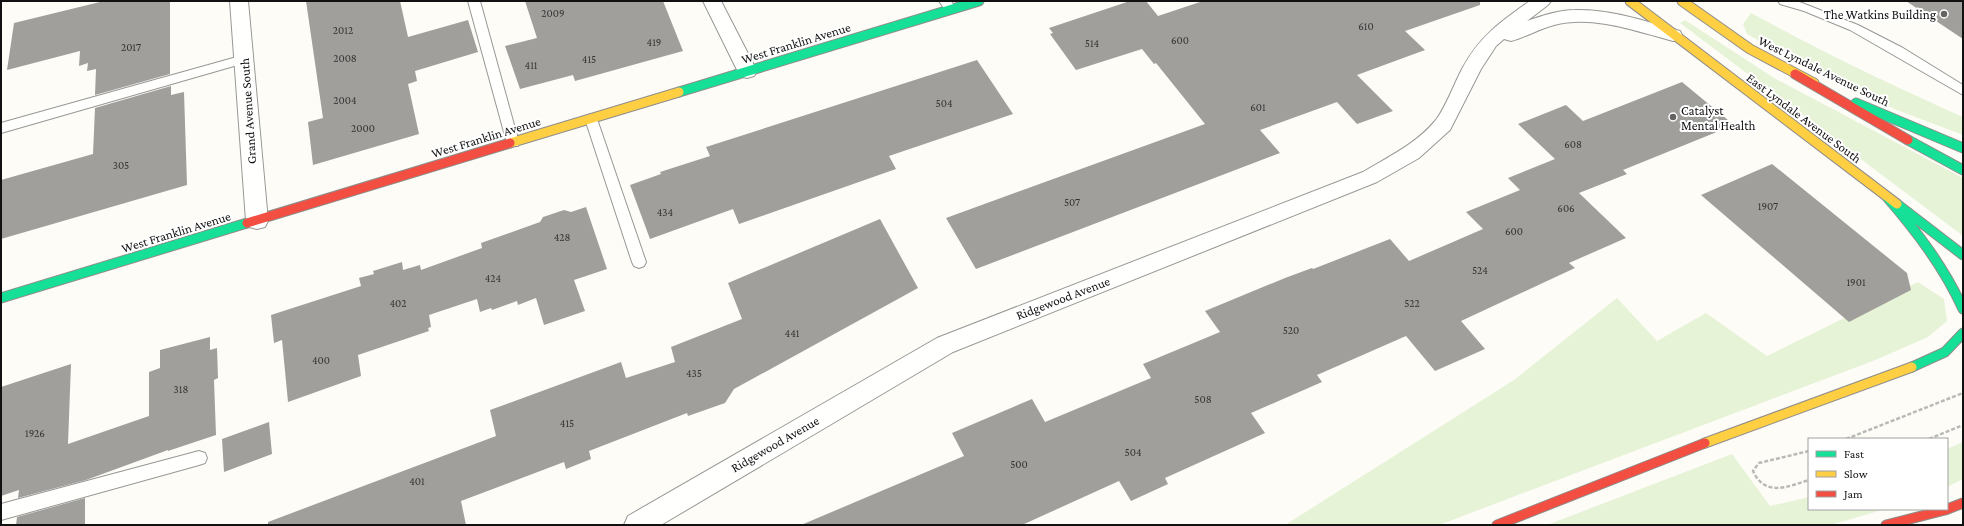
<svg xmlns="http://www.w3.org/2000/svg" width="1964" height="526" font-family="'Crimson Pro',serif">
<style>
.green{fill:#e7f3d7}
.building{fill:#a19f9c}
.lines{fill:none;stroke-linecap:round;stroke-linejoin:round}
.lane-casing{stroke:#979795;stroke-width:2}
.street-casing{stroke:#979795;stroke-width:2}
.fast-casing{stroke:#8e8d8b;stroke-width:11}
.slow-casing{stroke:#8e8d8b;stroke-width:11}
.jam-casing{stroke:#8e8d8b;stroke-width:11}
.path{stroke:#b9b9b8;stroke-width:2.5;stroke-dasharray:4 2;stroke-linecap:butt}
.lane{fill:#fffffe;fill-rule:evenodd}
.street{fill:#fffffe;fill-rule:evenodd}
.fast{stroke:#16e098;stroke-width:9}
.slow{stroke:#ffcf43;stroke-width:9}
.jam{stroke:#f24e42;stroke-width:9}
.poi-dot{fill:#646362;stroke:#fff;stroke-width:1.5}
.labels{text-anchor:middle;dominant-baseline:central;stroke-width:4;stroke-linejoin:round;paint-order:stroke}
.number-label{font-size:11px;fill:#353434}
.poi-label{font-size:13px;fill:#111;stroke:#fff;text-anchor:end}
.street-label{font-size:13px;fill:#111;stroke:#fff}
</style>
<rect width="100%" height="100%" fill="#fdfcf7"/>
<!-- green -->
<path class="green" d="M1751 13C1821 51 1891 85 1963 117V135L1897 110 1822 76 1747 34 1743 24Z
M1685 20 1774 78 1963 178V236L1680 23Z
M1918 282 1944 299 1947 321 1928 337 1878 359 1439 525H1285L1514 380 1617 298 1657 341 1706 313 1767 356Z
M1963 442V479L1947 487V449Z
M1732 454 1770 506 1809 497V509H1885L1831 525H1547Z"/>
<!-- building -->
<path class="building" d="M104 1H170V74L95 95 96 69 87 71 88 63 79 66 80 51 7 70 14 23Z
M306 1H400L408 37 468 20 478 52 415 71 417 81 408 84 419 134 313 165 308 122 323 118Z
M525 1H663L683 51 575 81 573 75 520 89 505 46 537 38Z
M1130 1H1146L1158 16 1203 1H1480V5L1405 31 1425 50 1357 75 1393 111 1357 124 1337 102 1260 130 1280 153 976 269 946 218 1205 124 1156 63 1154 64 1142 49 1076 70 1050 34 1053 33 1049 28Z
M1906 1H1963V39Z
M977 60 1013 114 889 156 896 169 739 224 733 209 650 239 630 185 661 174 660 172 710 156 706 147Z
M1682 82 1734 125 1623 170 1627 174 1579 193 1626 238 1569 263 1575 268 1461 321 1485 349 1435 371 1406 336 1317 375 1322 382 1251 413 1265 433 1165 478 1168 484 1131 501 1119 481 1022 525H801L964 456 952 433 1032 399 1045 422 1151 378 1143 364 1220 332 1205 311 1285 278 1312 268 1313 269 1390 239 1409 261 1483 229 1466 212 1520 190 1508 178 1555 159 1518 124 1566 105 1583 121Z
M171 86V95L184 92 187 185 1 239V180L93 154 95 108Z
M1772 164 1907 273 1911 290 1849 322 1701 195Z
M586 207 607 269 574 280 585 311 544 325 536 298 518 305 517 301 492 310 491 308 480 312 477 299 429 315 431 327 428 328 429 331 358 355 361 376 288 402 282 340 274 343 271 315 361 286 359 278 374 274 373 271 402 262 403 270 420 265 421 270 482 248 481 243 540 222 543 217 564 210 571 212Z
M880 219 918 288 734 389 725 403 688 416 687 413 589 451 591 459 566 469 564 462 461 501 466 525H268V522L496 436 490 410 621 362 626 378 675 362 671 347 742 319 728 283Z
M210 337V350L217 348 218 378 214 380 216 435 168 451V450L86 480 18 498 19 490 1 496V387L71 364 68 444 149 416V372L160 368V350Z
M269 422 272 454 224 472 222 439Z
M85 498V525H16L17 517Z"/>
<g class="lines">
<!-- lane casing -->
<g class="lane-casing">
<path id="lane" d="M468 1H480L519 143 518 146H508L507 143Z
M939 1H951L957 10 955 13H947Z
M1778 1H1797L1858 25 1903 48 1963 85V95L1850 30 1804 11 1780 4Z
M244 55 248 56 250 59 248 62 1 133V123Z
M591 114 595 116 597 119 646 262 644 266 639 268 634 266 632 262 585 119 587 116Z
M199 451 205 453 207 458 205 463 199 465 1 520V504Z"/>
</g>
<!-- street casing -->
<g class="street-casing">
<path id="street" d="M230 1H248L268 221 265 227 257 229 249 227 246 221Z
M703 1H721L757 71 754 76 747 78 740 76Z
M1530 1H1551L1548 5 1527 21C1542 16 1558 10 1575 10 1611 9 1645 21 1680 31L1682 35 1680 39 1673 41C1635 31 1594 15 1554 25 1539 29 1526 37 1511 41L1504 39 1496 46 1481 69 1450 130 1419 158 1377 182 953 352 661 525H624L628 516 937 338 1363 172C1388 157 1416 144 1435 121 1445 109 1454 84 1462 69 1479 37 1500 22 1530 1Z"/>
</g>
<!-- fast casing -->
<g class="fast-casing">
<path id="fast" d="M679 92 979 1
M1856 103 1963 148
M1908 140 1963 170
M1887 197C1917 232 1944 267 1963 309
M1897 204 1963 255
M1 298 247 223
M1912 367 1945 352 1963 333"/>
</g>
<!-- slow casing -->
<g class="slow-casing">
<path id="slow" d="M1630 1 1897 204
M1682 1 1750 49 1814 83
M510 143 679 92
M1705 443 1912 367"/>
</g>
<!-- jam casing -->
<g class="jam-casing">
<path id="jam" d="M1795 74 1908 140
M247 223 510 143
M1497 525 1705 443
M1886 525 1945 510 1963 503"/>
</g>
<!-- path -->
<path class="path" d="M1846 439 1963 393
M1929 439 1963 425
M1809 451 1759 463 1753 471C1765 497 1787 487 1809 480"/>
<!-- lane -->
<use href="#lane" class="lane"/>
<!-- street -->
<use href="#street" class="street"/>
<!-- fast -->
<use href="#fast" class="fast"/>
<!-- slow -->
<use href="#slow" class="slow"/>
<!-- jam -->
<use href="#jam" class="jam"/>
</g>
<!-- markers -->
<g class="poi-dot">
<circle cx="1944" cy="14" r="4"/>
<circle cx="1673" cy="117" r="4"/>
</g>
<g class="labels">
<!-- number labels -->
<g class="number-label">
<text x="553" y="13">2009</text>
<text x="1366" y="26">610</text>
<text x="343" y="30">2012</text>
<text x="1180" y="40">600</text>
<text x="654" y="42">419</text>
<text x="1092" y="43">514</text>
<text x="131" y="47">2017</text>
<text x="345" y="58">2008</text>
<text x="589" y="59">415</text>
<text x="531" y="65">411</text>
<text x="345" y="100">2004</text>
<text x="944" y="103">504</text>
<text x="1258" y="107">601</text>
<text x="363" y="128">2000</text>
<text x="1573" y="144">608</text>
<text x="121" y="165">305</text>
<text x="1072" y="202">507</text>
<text x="1768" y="206">1907</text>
<text x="1566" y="208">606</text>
<text x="665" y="212">434</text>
<text x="1514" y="231">600</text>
<text x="562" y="237">428</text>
<text x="1480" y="270">524</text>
<text x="493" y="278">424</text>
<text x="1856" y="282">1901</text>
<text x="398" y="303">402</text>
<text x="1412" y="303">522</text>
<text x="1291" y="330">520</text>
<text x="792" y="333">441</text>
<text x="321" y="360">400</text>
<text x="694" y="373">435</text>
<text x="181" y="389">318</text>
<text x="1203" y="399">508</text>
<text x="567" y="423">415</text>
<text x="35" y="433">1926</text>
<text x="1133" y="452">504</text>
<text x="1019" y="464">500</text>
<text x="417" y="481">401</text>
</g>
<!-- poi labels -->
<g class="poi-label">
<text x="1936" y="14">The Watkins Building</text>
<text x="1681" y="110" text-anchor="start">Catalyst<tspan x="1681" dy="15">Mental Health</tspan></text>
</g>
<!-- street labels -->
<g class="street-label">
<text transform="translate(796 43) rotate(-17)">West Franklin Avenue</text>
<text transform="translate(1824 71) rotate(26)">West Lyndale Avenue South</text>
<text transform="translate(248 111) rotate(-94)">Grand Avenue South</text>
<text transform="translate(1804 118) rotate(37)">East Lyndale Avenue South</text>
<text transform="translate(486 137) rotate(-17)">West Franklin Avenue</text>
<text transform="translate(176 232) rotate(-17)">West Franklin Avenue</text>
<text transform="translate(1063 298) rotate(-21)">Ridgewood Avenue</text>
<text transform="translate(775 444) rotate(-30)">Ridgewood Avenue</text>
</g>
</g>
<!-- border -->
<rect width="1964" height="526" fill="none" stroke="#111111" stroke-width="4"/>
<!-- legend -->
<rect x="1808" y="438" width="140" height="72" fill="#ffffff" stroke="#a0a0a0"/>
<rect x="1816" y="451" width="20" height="6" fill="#16e098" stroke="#a0a0a0"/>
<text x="1844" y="458" font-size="12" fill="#111111">Fast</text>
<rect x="1816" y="471" width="20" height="6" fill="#ffcf43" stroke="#a0a0a0"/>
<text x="1844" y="478" font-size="12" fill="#111111">Slow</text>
<rect x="1816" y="491" width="20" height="6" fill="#f24e42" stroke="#a0a0a0"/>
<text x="1844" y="498" font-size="12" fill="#111111">Jam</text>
</svg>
